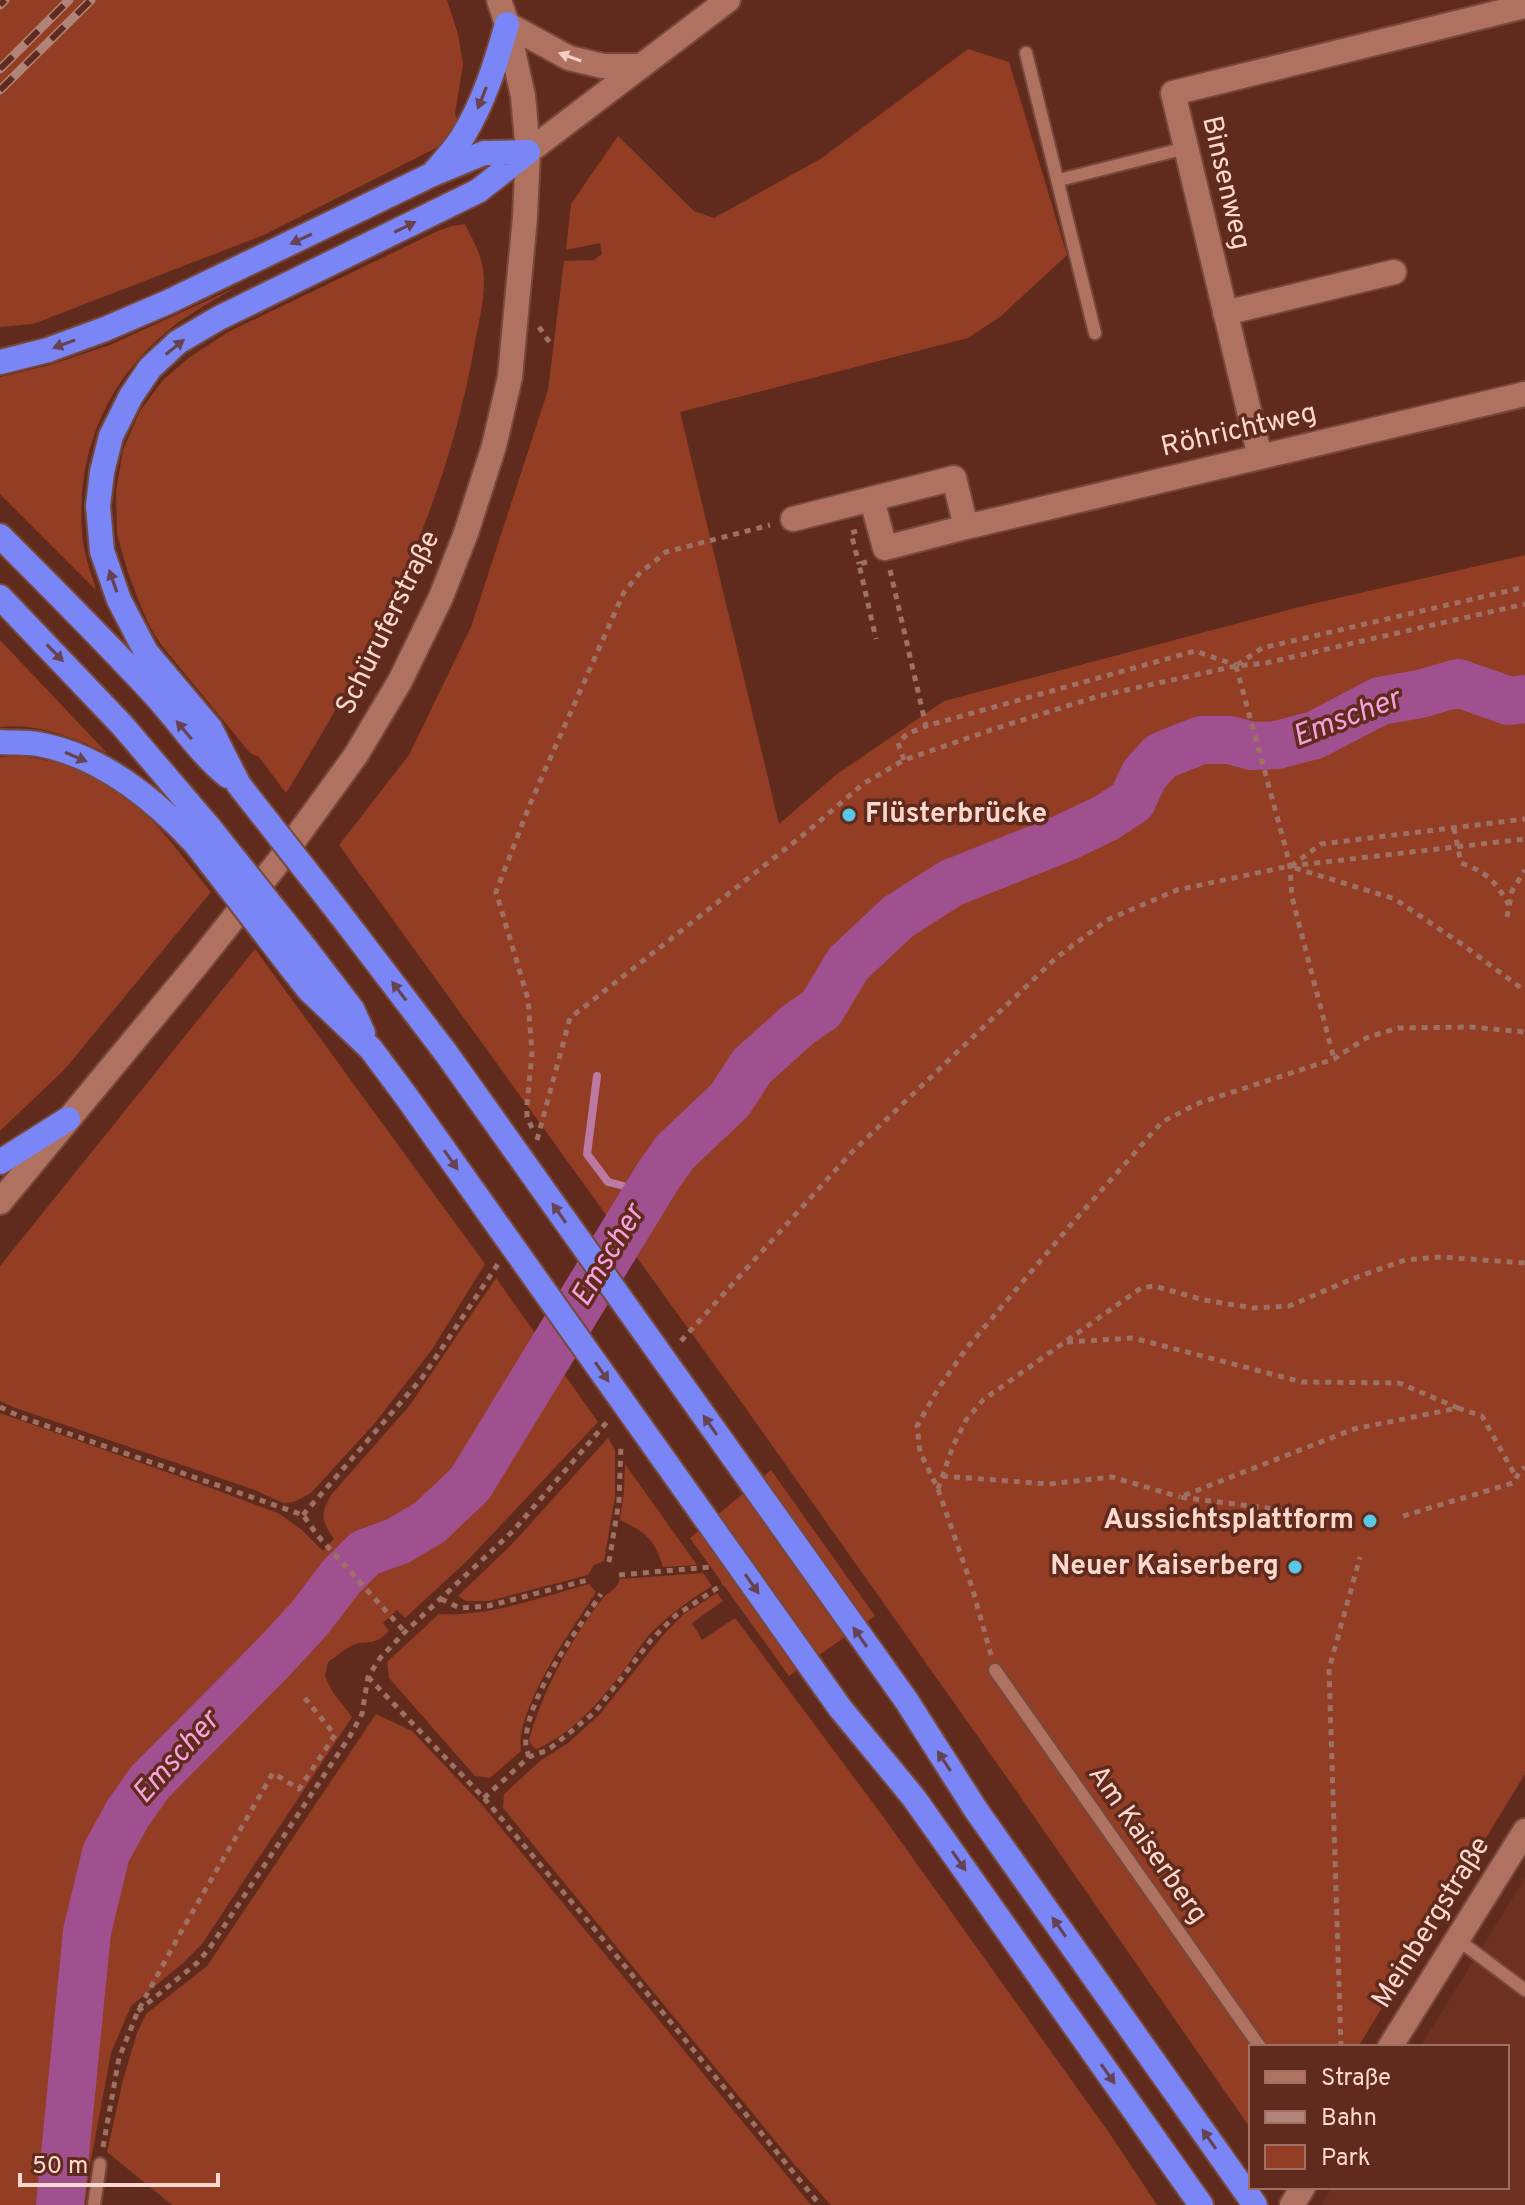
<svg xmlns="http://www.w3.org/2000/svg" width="1525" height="2205" font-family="Overpass,sans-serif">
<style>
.built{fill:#6e3121}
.green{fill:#933d25}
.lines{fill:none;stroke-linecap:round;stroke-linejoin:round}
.stream{stroke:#bc79a2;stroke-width:8}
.river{stroke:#a1508f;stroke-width:48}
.lane-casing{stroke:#77483b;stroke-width:16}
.street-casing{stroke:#77483b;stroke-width:28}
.secondary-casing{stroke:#77483b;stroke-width:28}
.highway-casing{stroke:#77483b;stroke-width:28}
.path{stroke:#9f7164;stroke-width:5;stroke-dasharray:6 6;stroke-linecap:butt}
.lane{stroke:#af7261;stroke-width:12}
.street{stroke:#af7261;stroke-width:24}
.secondary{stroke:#af7261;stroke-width:24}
.highway{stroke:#7a85f6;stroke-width:24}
.rail-casing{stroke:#b08478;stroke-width:9}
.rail{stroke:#602b1c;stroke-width:6;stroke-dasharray:18;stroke-linecap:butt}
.highway-bridge-casing{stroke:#77483b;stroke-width:28;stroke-linecap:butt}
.highway-bridge{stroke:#7a85f6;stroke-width:24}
.oneway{fill:#f3cec3}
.oneway2{fill:#664252}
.poi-dot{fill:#58c8e4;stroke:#602b1c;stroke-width:3}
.labels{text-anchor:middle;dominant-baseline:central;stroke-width:7;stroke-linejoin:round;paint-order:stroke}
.street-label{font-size:28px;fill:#fbd8ce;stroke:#602b1c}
.poi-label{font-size:28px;font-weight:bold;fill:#fbd8ce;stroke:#602b1c;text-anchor:end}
.water-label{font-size:30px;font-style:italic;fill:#f6a0e0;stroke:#602b1c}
</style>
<rect width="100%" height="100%" fill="#602b1c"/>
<!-- built -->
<path class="built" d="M1525 1878V2205H1321L1332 2187H1507V2047H1420Z"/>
<!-- green -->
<path class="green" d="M0 0H447L458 34 463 64 455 114 458 120 440 146 264 235 33 324 0 327Z
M968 49 1009 62 1067 255 1000 317 968 338 680 412 779 824 837 774 944 701 1299 607 1525 555V1774L1358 2047H1251V2129L1015 1789 747 1410 339 845 409 755 471 627 548 390 564 261 594 260 602 254 600 243 566 250 571 204 618 136 694 211 714 218 822 158Z
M465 224C472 239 481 253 483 269 487 295 478 323 474 348 446 509 372 655 286 793L259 757 250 753 163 647 154 634 144 614 128 573 117 534 116 491 123 450 140 411 163 380 190 357 228 332 438 231 452 226Z
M237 287C212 301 186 315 164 334 102 387 74 461 83 542 85 558 92 575 96 590L0 494V377L50 365 110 345Z
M0 640 107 753C74 738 38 723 0 727Z
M22 756C44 760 67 763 87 772 141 796 175 848 211 892L65 1069 0 1131V757Z
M255 949 485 1264 431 1351 374 1424 311 1493 294 1502 283 1503 255 1490 13 1407 0 1401V1266Z
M496 1278 598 1422 467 1561 405 1618 397 1610 383 1623 389 1631C371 1649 368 1638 351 1646 343 1650 336 1657 328 1662L325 1676 332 1691 352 1717 202 1944 183 1963 131 2006 111 2053 90 2165 85 2205H0V1413L192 1481 280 1514 302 1530 323 1551 334 1539C321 1520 320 1515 331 1495L410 1405Z
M608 1438 615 1450V1497L604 1561 594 1565 588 1575 489 1601H466L458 1596 513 1543Z
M625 1464 697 1565 663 1567C655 1540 646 1532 620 1520L624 1491Z
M771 1470 875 1616 789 1676 690 1538Z
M703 1573 712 1586C691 1599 671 1613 653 1631 643 1641 635 1654 627 1666 602 1699 576 1731 537 1749L532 1746 529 1740C540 1700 559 1662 582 1627 589 1617 596 1606 604 1597 611 1590 617 1589 620 1579Z
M589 1584 596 1592C572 1629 516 1707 521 1751L490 1778 475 1776 389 1678 387 1662 439 1614C490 1617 541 1597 589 1584Z
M717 1593 723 1601 692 1623 702 1640 735 1618 879 1811 1110 2134 1157 2205H831L795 2165 503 1808 504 1794 540 1761 568 1743 599 1715 664 1634 684 1614Z
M376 1714 412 1731 484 1807 811 2205H172L107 2152 123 2080 137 2033 146 2014 207 1966Z"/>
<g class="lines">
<!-- stream -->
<path class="stream" d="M597 1076 587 1154 608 1182 647 1192"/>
<!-- river -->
<path class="river" d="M60 2205 87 1932 106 1853 128 1813 150 1782 273 1658 309 1619 341 1577 365 1553 398 1541 430 1522 470 1484 658 1176 675 1152 730 1100 752 1066 799 1024 821 1009 848 964 898 917 951 883 1064 838 1106 818 1132 801 1144 775 1161 756 1201 740H1230L1252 746 1277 745 1315 735 1380 701 1420 694 1458 683 1509 701 1525 699"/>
<!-- lane casing -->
<g class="lane-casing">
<path id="lane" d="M1026 53 1095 333
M1059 180 1186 148
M995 1670 1260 2047
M1457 1939 1525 1990
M94 2205 100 2164"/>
</g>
<!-- street casing -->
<g class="street-casing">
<path id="street" d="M1225 313 1394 272
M1260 457 1173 93 1525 6
M793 519 954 478 966 527 885 548 872 500
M966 527 1525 394
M1390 2047 1525 1831
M1292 2205 1303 2187"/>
</g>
<!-- secondary casing -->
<g class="secondary-casing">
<path id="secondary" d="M507 24 569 58 603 66H640
M528 152 728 0
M0 1202 198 963 279 861 356 755 400 681 441 597 466 533 494 446 510 377 525 217 528 152 523 96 507 24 499 0"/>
</g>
<!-- highway casing -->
<g class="highway-casing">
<path id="highway" d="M435 171C445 160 455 149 463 136 484 102 496 63 507 24
M0 362 48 350 105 329 168 302 433 174 484 153 528 152
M0 536C52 588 104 640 154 694 179 721 199 753 228 776
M0 597 122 725 209 827
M0 742C12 743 25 742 38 744 100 755 154 799 195 843
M239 785 210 728 146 652 119 600 102 551 98 506 102 472 111 436 131 396 150 368 178 342 219 318 478 191 528 152
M340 914 446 1053
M306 949 352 1009 363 1033
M290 966 309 990 371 1049 406 1096
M0 1162 68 1119
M906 1700 976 1810 1255 2205
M840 1708 914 1798 1201 2205"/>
</g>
<!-- path -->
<path class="path" d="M539 327 550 343
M857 531 851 533 859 564
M867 562 859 564 876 639
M890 570 926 726 1195 651 1236 665
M1237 665 1262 648 1525 587
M1236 666 1284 842 1290 866 1292 897 1334 1059
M904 760 898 743 907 734 926 726
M1454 828 1461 863C1488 873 1495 881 1509 905
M1291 866 1321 844 1525 819
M1295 868 1395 899 1463 945 1525 991
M1507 917 1512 891 1525 870
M532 1128 527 1117V1105L532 1053 528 999 496 892 530 804 624 592 640 573 666 552 770 525
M537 1140 570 1018 802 836 863 784 904 760 994 729 1099 696 1236 666 1266 663 1525 604
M681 1341 851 1153 1056 958 1107 920 1177 890 1290 866 1525 839
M1067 1342 1133 1338 1302 1382 1399 1383 1458 1408 1354 1429 1180 1497 1337 1517
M0 1407 21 1417 303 1515 318 1536 405 1632
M1458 1408 1482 1416 1516 1477
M942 1476 1049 1484 1112 1477 1180 1497
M938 1489 953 1446 966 1420 983 1400 1141 1288 1154 1286 1204 1300 1253 1308 1289 1306 1352 1279 1405 1260 1441 1257 1525 1263
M303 1515 422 1378 498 1264
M1403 1516 1513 1483 1519 1473 1525 1467
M609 1562 619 1501 621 1444
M619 1575 710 1567
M441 1599 460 1608 488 1606 588 1580
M991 1655 972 1587 938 1489 920 1452 917 1426 938 1389 966 1349 1068 1228 1162 1122 1199 1103 1334 1059 1366 1038 1398 1028 1471 1027 1525 1032
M368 1677 484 1798 597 1932 820 2205
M529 1757C527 1751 525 1745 526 1738 530 1692 576 1632 601 1594
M484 1798 529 1757 548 1750 595 1712 651 1640 675 1616 723 1584
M138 2011 197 1963 209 1949 350 1736 362 1714 368 1677 380 1658 405 1632 513 1531 607 1422
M1341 2047 1329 1669 1360 1557
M103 2147 119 2058 138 2011 182 1930 273 1773 299 1789 335 1735 304 1697"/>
<!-- lane -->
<use href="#lane" class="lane"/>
<!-- street -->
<use href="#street" class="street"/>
<!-- secondary -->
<use href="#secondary" class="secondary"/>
<!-- highway -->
<use href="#highway" class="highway"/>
<!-- rail casing -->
<g class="rail-casing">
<path id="rail" d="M0 5 5 0
M0 69 69 0
M0 90 91 0"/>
</g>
<!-- rail -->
<use href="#rail" class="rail"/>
<!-- highway-bridge casing -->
<g class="highway-bridge-casing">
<path id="highway-bridge" d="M239 785 340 914
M209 827 306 949
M195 843 290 966
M446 1053 906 1700
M406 1096 840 1708"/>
</g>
<!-- highway-bridge -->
<use href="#highway-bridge" class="highway-bridge"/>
</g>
<!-- one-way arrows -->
<defs><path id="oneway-solid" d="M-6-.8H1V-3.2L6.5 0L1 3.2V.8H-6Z" transform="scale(2)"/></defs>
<use class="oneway" href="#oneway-solid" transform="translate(570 57) rotate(-160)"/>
<g class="oneway2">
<use href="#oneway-solid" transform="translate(482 98) rotate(112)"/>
<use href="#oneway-solid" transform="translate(405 227) rotate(-26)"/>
<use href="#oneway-solid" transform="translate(301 239) rotate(155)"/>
<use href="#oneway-solid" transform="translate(64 344) rotate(160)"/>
<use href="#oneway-solid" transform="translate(175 347) rotate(-39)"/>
<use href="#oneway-solid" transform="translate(113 581) rotate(-109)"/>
<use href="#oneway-solid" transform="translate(55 653) rotate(46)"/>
<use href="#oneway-solid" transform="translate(184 730) rotate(-130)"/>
<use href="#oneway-solid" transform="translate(76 757) rotate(23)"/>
<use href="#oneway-solid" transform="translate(399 991) rotate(-127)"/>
<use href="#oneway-solid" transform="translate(451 1160) rotate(55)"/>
<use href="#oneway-solid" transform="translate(559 1213) rotate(-125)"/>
<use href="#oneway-solid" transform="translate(602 1372) rotate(55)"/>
<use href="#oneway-solid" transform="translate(710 1425) rotate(-125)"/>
<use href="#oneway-solid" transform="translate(752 1584) rotate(55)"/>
<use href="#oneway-solid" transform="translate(860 1637) rotate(-125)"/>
<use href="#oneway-solid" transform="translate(944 1761) rotate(-123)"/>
<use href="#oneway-solid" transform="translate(959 1861) rotate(55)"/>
<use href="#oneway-solid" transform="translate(1059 1927) rotate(-125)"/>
<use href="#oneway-solid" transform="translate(1108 2074) rotate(55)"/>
<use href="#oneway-solid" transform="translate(1209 2139) rotate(-125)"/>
</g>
<!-- markers -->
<g class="poi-dot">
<circle cx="849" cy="815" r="8"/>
<circle cx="1370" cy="1521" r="8"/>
<circle cx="1295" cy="1567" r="8"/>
</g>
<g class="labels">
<!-- street labels -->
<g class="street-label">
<text transform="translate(1225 183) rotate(77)">Binsenweg</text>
<text transform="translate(1239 431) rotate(-13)">Röhrichtweg</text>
<text transform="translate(389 623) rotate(-64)">Schüruferstraße</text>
<text transform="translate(1147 1845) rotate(55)">Am Kaiserberg</text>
<text transform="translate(1432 1923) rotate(-58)">Meinbergstraße</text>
</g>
<!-- poi labels -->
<g class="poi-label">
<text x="865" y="815" text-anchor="start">Flüsterbrücke</text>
<text x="1354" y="1521">Aussichtsplattform</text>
<text x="1279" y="1567">Neuer Kaiserberg</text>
</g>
<!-- water labels -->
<g class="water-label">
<text transform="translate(1347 719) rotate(-21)">Emscher</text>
<text transform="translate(609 1256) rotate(-59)">Emscher</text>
<text transform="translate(177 1758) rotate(-48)">Emscher</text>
</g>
</g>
<!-- legend -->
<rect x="1249" y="2045" width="260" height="144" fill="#602b1c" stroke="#9e7063" stroke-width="2"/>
<rect x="1265" y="2071" width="40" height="12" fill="#af7261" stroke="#9e7063" stroke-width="2"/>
<text x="1321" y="2085" font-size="24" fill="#fbd8ce">Straße</text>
<rect x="1265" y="2111" width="40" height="12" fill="#b08478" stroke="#9e7063" stroke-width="2"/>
<text x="1321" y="2125" font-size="24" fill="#fbd8ce">Bahn</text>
<rect x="1265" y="2145" width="40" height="24" fill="#933d25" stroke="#9e7063" stroke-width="2"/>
<text x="1321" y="2165" font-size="24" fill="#fbd8ce">Park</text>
<!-- scale -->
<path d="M20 2173v12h198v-12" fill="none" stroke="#fbd8ce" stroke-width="4"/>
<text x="32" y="2173" font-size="24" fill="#fbd8ce" stroke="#602b1c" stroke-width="6" paint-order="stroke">50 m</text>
</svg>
